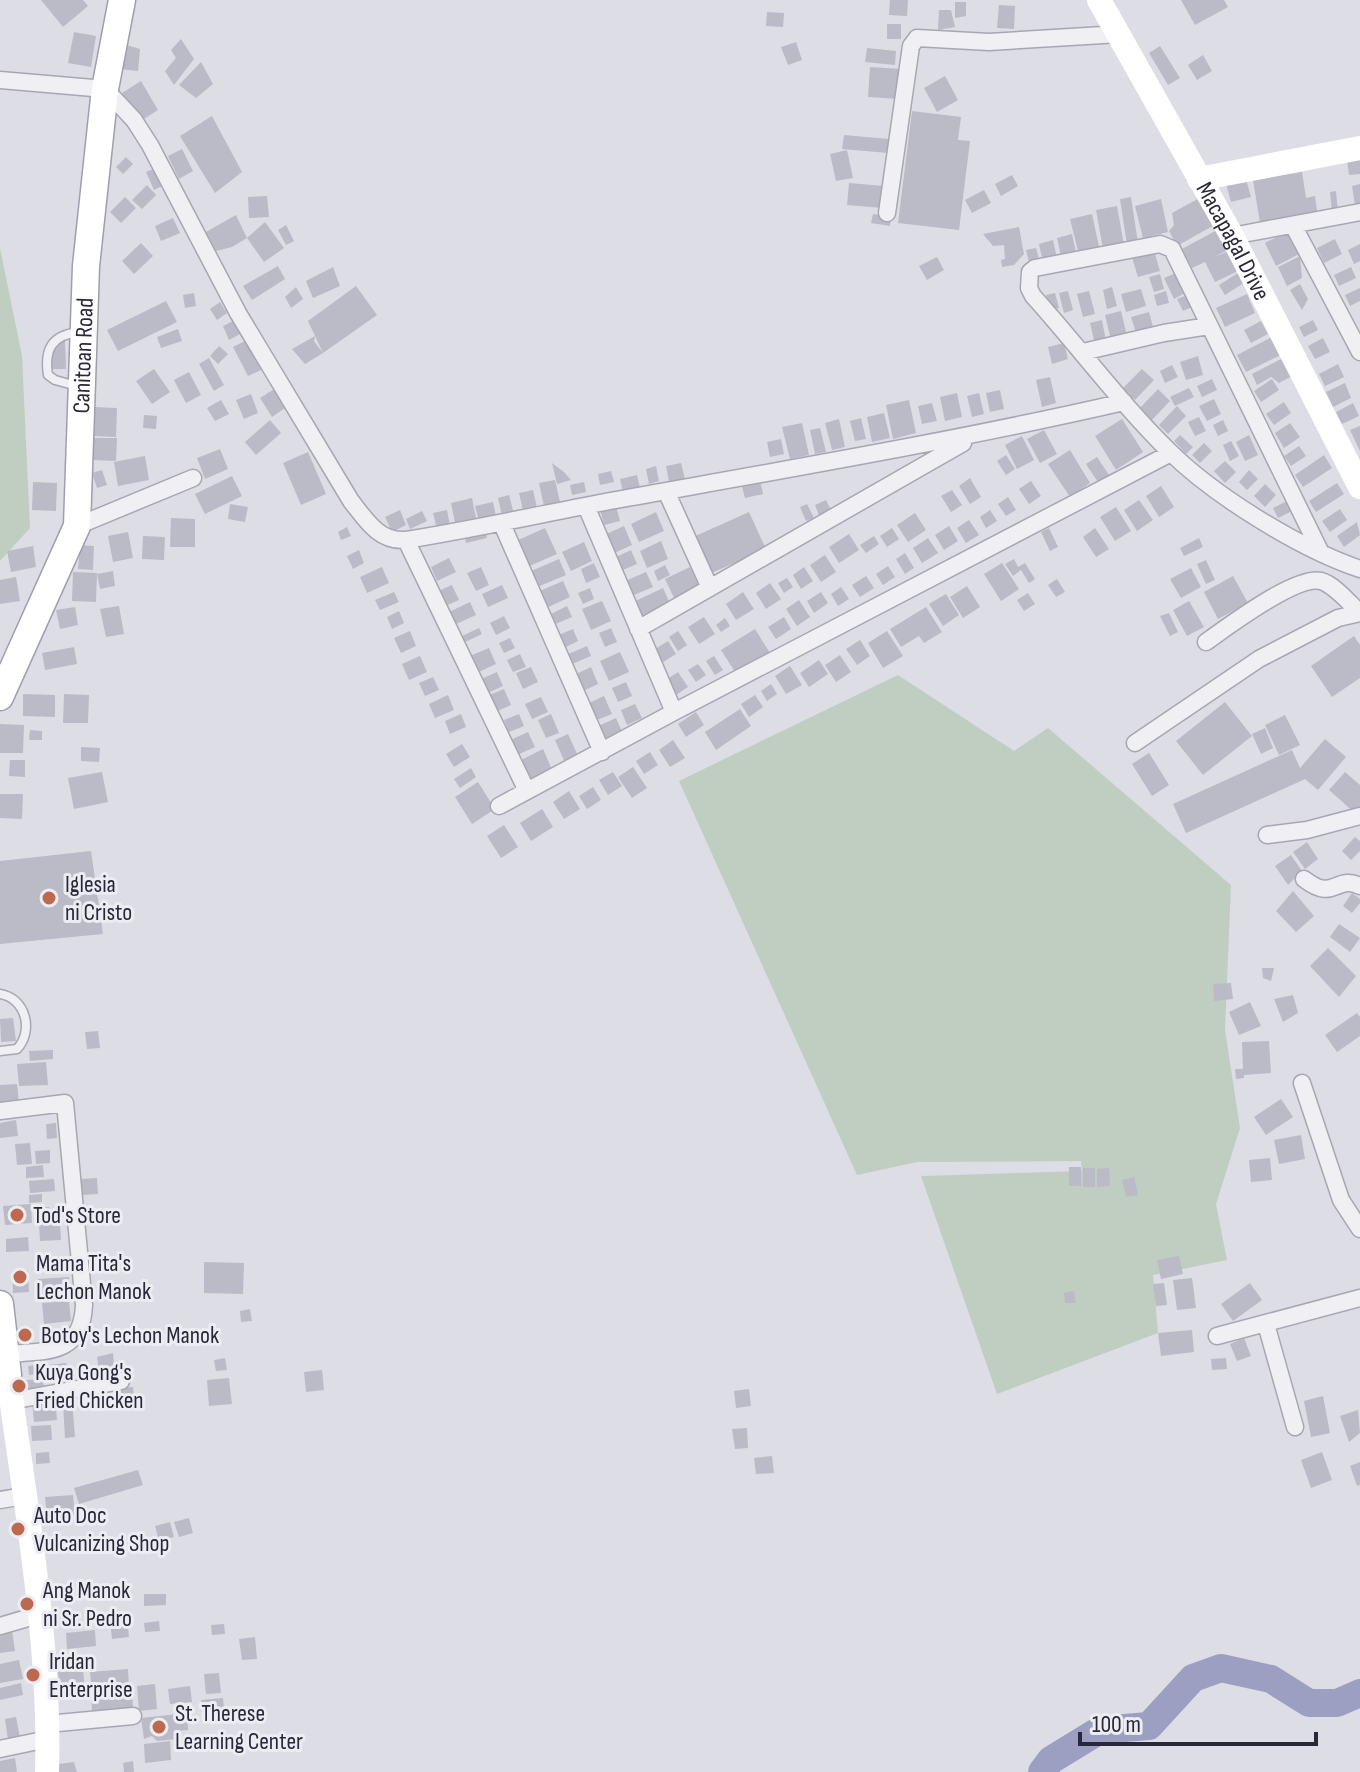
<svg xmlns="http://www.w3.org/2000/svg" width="1360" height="1772" font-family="'Sofia Sans Condensed',sans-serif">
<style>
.green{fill:#bfcec1}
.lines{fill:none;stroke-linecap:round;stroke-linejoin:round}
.river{stroke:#9c9fc1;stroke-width:28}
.building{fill:#bbbbc7}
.lane-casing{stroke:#a7a7b2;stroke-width:11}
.street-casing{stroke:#a7a7b2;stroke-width:19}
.primary-casing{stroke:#9e9eaf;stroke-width:29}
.lane{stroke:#efeff4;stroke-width:8}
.street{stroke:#efeff4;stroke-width:16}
.secondary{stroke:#fff;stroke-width:24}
.primary{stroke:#fff;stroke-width:26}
.poi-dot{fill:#bd694f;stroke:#ececf3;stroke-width:3}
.labels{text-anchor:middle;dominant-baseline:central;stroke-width:6;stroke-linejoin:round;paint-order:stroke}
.street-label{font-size:24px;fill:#29283a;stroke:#ececf3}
.poi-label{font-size:24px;fill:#29283a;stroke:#ececf3;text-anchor:start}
</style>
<rect width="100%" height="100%" fill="#dddde5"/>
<!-- green -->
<path class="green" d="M0 248 22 356 30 528 0 561Z
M898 675 1014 751 1048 728 1231 885 1225 1030 1240 1128 1216 1204 1227 1260 1153 1275 1158 1333 997 1394 921 1176 1082 1171 1081 1161 917 1162 857 1175 679 781Z"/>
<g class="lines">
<!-- river -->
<path class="river" d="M1042 1772 1051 1760 1100 1730 1149 1726 1193 1678 1221 1668 1271 1679 1309 1703H1337L1360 1693"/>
</g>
<!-- building -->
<path class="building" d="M41 0H83L88 6 63 27Z
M890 0H908L907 16 889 15Z
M1181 0H1224L1228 7 1195 25Z
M955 2H966V16L955 18Z
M999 5 1015 6 1014 29 997 28Z
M939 10H951L955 27 938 30Z
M767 12 784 13 783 27 766 26Z
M887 24H901V39H887Z
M74 32 96 36 91 67 68 63Z
M181 39 194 59 174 85 165 71 176 58 171 50Z
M796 42 802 60 788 65 781 47Z
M126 45 140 49 138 71 120 69Z
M1160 46 1180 78 1168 85 1149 53Z
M867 48 896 51 895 65 865 62Z
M1203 55 1212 71 1197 80 1188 65Z
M201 62 213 84 196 98 179 85Z
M870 67 901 69 899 99 868 97Z
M945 76 958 100 937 112 924 88Z
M141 81 158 110 139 122 122 93Z
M912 111 961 117 958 140 970 141 959 230 898 223Z
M212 116 242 172 215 193 180 136Z
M844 135 889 139 888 153 842 149Z
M182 149 193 171 179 179 168 156Z
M847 150 853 178 836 181 830 154Z
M126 157 133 164 123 174 116 167Z
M1360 158V174L1349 175 1347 160Z
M156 168 164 185 154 190 146 172Z
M1302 172 1306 198 1315 196 1318 218 1260 223 1253 180Z
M1012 175 1018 186 1001 196 995 184Z
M1246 179 1251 197 1231 202 1226 184Z
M849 183 884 186 882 208 847 205Z
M1360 184V204L1355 205 1352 186Z
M147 185 156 195 142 209 132 200Z
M984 190 991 203 972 213 965 200Z
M1336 191 1338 212H1332L1330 192Z
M267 196 269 217 249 218 248 197Z
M1203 196 1218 223 1177 246 1169 231 1174 225 1172 213Z
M125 197 136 208 121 223 110 212Z
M1131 197 1138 243 1127 245 1120 199Z
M1161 199 1168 232 1143 238 1135 206Z
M1117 206 1124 245 1103 249 1096 210Z
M873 214 891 217 890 226 871 223Z
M1092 214 1100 251 1079 255 1070 219Z
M236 215 247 238 232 247 216 251 206 232Z
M173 218 180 233 161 241 155 226Z
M265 222 284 248 264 262 247 238Z
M286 225 294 241 286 245 278 230Z
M1019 227 1024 254 1014 265 1002 267 1001 260 1005 259 1004 245 993 246 983 234Z
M1219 229 1230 249 1214 257 1229 251 1238 271 1215 282 1205 262 1192 268 1182 249Z
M1290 230 1301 253 1276 266 1265 243Z
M1072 234 1077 257 1062 261 1057 238Z
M1335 239 1342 254 1324 263 1317 248Z
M1053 240 1057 258 1043 262 1039 244Z
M141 243 153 256 134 274 122 261Z
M1360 244V261L1354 264 1348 250Z
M1153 247 1160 271 1138 277 1131 254Z
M1036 248 1039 259 1029 262 1026 250Z
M1300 256 1302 278 1287 286 1278 267Z
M937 257 944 270 927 280 919 266Z
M278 266 285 279 252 300 243 286Z
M333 267 340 286 313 298 306 281Z
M1351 267 1356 278 1339 286 1334 275Z
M1241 271 1247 281 1225 295 1219 285Z
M1176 273 1185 293 1174 299 1164 278Z
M1160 274 1164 289 1154 292 1149 277Z
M1300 284 1308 299 1302 310 1290 290Z
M356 286 377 315 323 353 308 321Z
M296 287 303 299 291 308 285 297Z
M1112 287 1117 306 1107 309 1103 290Z
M1360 288V301L1350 306 1345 295Z
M1141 289 1146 306 1126 312 1121 294Z
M1068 291 1073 310 1064 313 1059 293Z
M1089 291 1095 314 1083 317 1077 294Z
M1166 291 1169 303 1157 306 1154 295Z
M194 293 196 306 185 308 183 295Z
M1055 293 1059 308 1050 310 1046 295Z
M1247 294 1255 313 1225 327 1216 308Z
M1187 295 1192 307 1183 311 1177 299Z
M166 301 177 322 118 351 107 330Z
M220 302 227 313 217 320 210 309Z
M1121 311 1127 336 1111 340 1105 315Z
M1149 312 1155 334 1138 339 1131 317Z
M235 320 242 333 229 340 223 326Z
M1102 320 1106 341 1095 344 1090 323Z
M1313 320 1318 330 1304 337 1299 327Z
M1261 321 1268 334 1251 343 1244 330Z
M178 329 182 341 161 348 157 337Z
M1276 335 1285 353 1246 372 1237 355Z
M315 336 314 341 323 353 305 364 292 349Z
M1323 338 1330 352 1315 359 1308 346Z
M249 339 263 369 248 376 233 347Z
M50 340H65L66 369H50Z
M1064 343 1068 359 1052 364 1048 347Z
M219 346 228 354 218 364 210 356Z
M1198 356 1203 375 1186 380 1180 362Z
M1285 357 1294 375 1279 383 1270 376 1271 377 1257 385 1252 374Z
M209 358 224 385 214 391 199 364Z
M1338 364 1344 377 1325 386 1319 374Z
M1172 365 1178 377 1165 383 1160 371Z
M154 369 170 392 152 404 136 381Z
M1142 369 1154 380 1135 400 1123 388Z
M189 372 201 395 186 403 174 380Z
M1050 377 1056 403 1042 407 1036 380Z
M1212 379 1217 390 1202 397 1197 386Z
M1272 379 1279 390 1261 402 1254 391Z
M1345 383 1351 398 1333 407 1326 392Z
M276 388 288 406 272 417 260 398Z
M1189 388 1194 397 1175 406 1170 397Z
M1158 389 1170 401 1151 421 1139 409Z
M1000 390 1004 409 990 412 986 393Z
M957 393 962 417 945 421 940 397Z
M979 393 984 414 972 417 967 396Z
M251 394 258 413 244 419 236 400Z
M1214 399 1221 414 1207 421 1199 406Z
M221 400 229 414 215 421 207 408Z
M909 400 916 433 893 439 886 405Z
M1284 402 1291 413 1274 425 1266 414Z
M932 403 937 421 922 424 918 406Z
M1353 403 1359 416 1342 424 1336 412Z
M1177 406 1186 416 1168 434 1159 425Z
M93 407 117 408 116 437 92 436Z
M884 413 890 438 872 442 867 417Z
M144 415 157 416 156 429 143 428Z
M1199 417 1206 431 1195 436 1188 422Z
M861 418 866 439 855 441 850 421Z
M839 419 845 447 832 450 825 423Z
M1122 419 1143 452 1116 470 1095 436Z
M270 420 281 433 256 455 245 442Z
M1223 420 1228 431 1218 436 1213 425Z
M802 423 809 455 790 459 782 427Z
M1290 423 1300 437 1284 448 1275 433Z
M1360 426V451L1350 430Z
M820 428 826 452 815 454 810 430Z
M1044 430 1057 454 1040 463 1027 439Z
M1180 435 1193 447 1186 454 1174 441Z
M1249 435 1258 455 1245 461 1236 442Z
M1022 436 1034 460 1017 469 1005 445Z
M92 438H117L116 461 91 460Z
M781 439 784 454 770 457 767 442Z
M1231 441 1239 456 1230 461 1223 445Z
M1204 443 1212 451 1200 463 1192 455Z
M1299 446 1306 456 1291 466 1284 456Z
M220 449 228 469 205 479 197 458Z
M1070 450 1090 483 1070 497 1048 464Z
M308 452 326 494 301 505 283 463Z
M1006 455 1015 469 1006 475 997 461Z
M1324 455 1332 468 1303 487 1295 475Z
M145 456 149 480 118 486 114 462Z
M1097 457 1109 475 1098 482 1086 464Z
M1225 461 1236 472 1225 483 1214 471Z
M552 463 564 472 571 480 557 484Z
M681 463 685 479 669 482 666 466Z
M656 466 659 481 649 484 646 469Z
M102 470 107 485 97 488 92 473Z
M1249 470 1258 479 1247 490 1239 482Z
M611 471 614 482 600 485 598 474Z
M637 475 640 488 623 492 620 479Z
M759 475 763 494 745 498 740 479Z
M232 476 242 496 205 514 195 494Z
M970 478 981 497 970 504 959 486Z
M555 480 560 502 544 506 539 483Z
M1031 481 1041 496 1029 504 1019 489Z
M33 482 57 483 56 511 32 510Z
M584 482 586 492 572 495 570 485Z
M1337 483 1344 494 1316 512 1309 501Z
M1265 484 1276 495 1265 507 1254 496Z
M1161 486 1174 507 1159 517 1146 496Z
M533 490 538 512 524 515 519 493Z
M952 490 962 505 951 512 941 496Z
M509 495 514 514 502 516 498 498Z
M1008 497 1016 510 1006 516 998 504Z
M472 498 476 518 455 523 451 503Z
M826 500 832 512 820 518 815 505Z
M1139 500 1153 520 1137 531 1124 510Z
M1289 500 1294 510 1278 518 1273 508Z
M493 502 497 521 480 525 475 506Z
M615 502 620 521 604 525 599 505Z
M230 504 248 507 245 522 228 519Z
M807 504 814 518 806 521 800 507Z
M1116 507 1131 531 1115 541 1100 517Z
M1340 509 1347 520 1330 532 1322 521Z
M400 510 406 525 392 532 385 517Z
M447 510 450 526 437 529 433 513Z
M990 510 997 521 986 528 980 517Z
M422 511 427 521 410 529 406 519Z
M656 512 664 531 639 542 631 524Z
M749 512 766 549 707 575 691 538Z
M915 513 926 530 908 542 897 525Z
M171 518 195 519V547H170Z
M969 520 979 535 966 543 957 528Z
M1357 522 1360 535 1344 547 1337 536Z
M624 526 632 545 612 554 604 535Z
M949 526 958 541 944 550 935 535Z
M347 527 351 536 341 540 338 532Z
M545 528 557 554 525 568 514 542Z
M892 528 899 539 887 547 880 536Z
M1049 528 1058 547 1050 551 1041 532Z
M1095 528 1109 549 1096 557 1083 537Z
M485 529 487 538 466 543 464 534Z
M128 532 133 558 113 562 108 536Z
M849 534 859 550 839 563 829 547Z
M143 536 165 537 164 560 142 559Z
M874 536 879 544 866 553 860 545Z
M928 538 938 553 922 563 913 548Z
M1199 538 1203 547 1184 556 1180 548Z
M661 541 668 559 647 568 640 551Z
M584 542 592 561 571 571 562 552Z
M80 545 94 546 93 570 78 569Z
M33 546 36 567 11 572 7 551Z
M359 550 364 563 353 569 347 556Z
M631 550 637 564 618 572 612 559Z
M905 553 914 568 905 574 896 559Z
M825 555 836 572 821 582 810 565Z
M449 558 456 572 437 581 431 567Z
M559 559 566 575 535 588 529 572Z
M1014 559 1018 567 1025 563 1035 579 1029 583 1021 570 1013 576 1005 564Z
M1206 560 1215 580 1206 584 1197 564Z
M594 563 600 577 586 583 581 569Z
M1002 563 1019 589 1001 601 984 574Z
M665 565 670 575 658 581 654 571Z
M888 566 895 577 883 585 876 574Z
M382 567 389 583 367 593 360 577Z
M481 567 489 585 476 591 467 573Z
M690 567 701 591 676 602 665 579Z
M804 567 813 581 801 589 793 575Z
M1191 568 1201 587 1181 598 1170 579Z
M113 571 115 586 100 589 97 574Z
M73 572 97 573 96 602 72 601Z
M646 572 653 587 629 597 623 582Z
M866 576 874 588 860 597 852 585Z
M1233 576 1248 603 1218 619 1204 592Z
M16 577 20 601 0 604V580Z
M787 578 793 587 784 593 778 583Z
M1057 579 1065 592 1056 597 1048 585Z
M563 581 570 597 542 610 535 593Z
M770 583 781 599 766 609 756 593Z
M452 585 459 600 445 606 438 591Z
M502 585 508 598 488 607 482 594Z
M967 586 980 607 963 618 950 597Z
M841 587 849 599 838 606 831 594Z
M590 588 594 599 583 604 578 593Z
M663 588 671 606 651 616 650 612 636 618 629 604Z
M394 592 399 602 380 610 375 600Z
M743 592 754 609 736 620 726 604Z
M821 592 828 603 814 613 807 601Z
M1028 593 1035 604 1024 611 1017 600Z
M946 594 959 615 943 626 929 604Z
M799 600 810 617 797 626 786 609Z
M602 601 611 621 591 630 582 609Z
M1189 601 1204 627 1187 636 1173 610Z
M470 602 476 615 454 625 449 612Z
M119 606 124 634 106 637 100 609Z
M567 606 572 617 553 625 549 615Z
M75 607 78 625 60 629 56 610Z
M926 607 942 632 924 643 919 636 901 647 890 629Z
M399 611 404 623 392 629 387 617Z
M1169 613 1178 632 1170 636 1160 616Z
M504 616 510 628 496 635 490 623Z
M704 617 715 634 699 644 688 627Z
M784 617 791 629 776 639 768 627Z
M725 618 730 626 721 632 716 625Z
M479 628 482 634 463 643 460 637Z
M611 628 617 642 605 647 599 633Z
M573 629 578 641 562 649 556 636Z
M755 629 770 653 737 675 721 650Z
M410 631 416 646 401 653 394 638Z
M678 631 687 645 678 651 669 637Z
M887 631 903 656 883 668 868 643Z
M1354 636 1360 645V678L1332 697 1311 666Z
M510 638 515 648 504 653 499 643Z
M860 640 870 656 857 665 846 649Z
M668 641 676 654 660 664 652 651Z
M587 646 591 656 570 665 566 655Z
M74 647 77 664 45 670 42 653Z
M489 648 496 664 479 672 472 655Z
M620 652 629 672 609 681 600 661Z
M520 654 526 667 513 672 507 660Z
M840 655 851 672 836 682 825 665Z
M420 656 427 672 409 680 402 664Z
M714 656 723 670 715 675 706 661Z
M819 660 828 674 809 687 800 673Z
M698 664 706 675 696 682 688 670Z
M790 666 802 685 786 694 775 676Z
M531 667 538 682 523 689 516 673Z
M591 667 598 684 579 693 572 676Z
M497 672 503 686 483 695 477 681Z
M678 672 688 687 673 697 663 682Z
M433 677 439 690 425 696 419 683Z
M626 682 632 696 618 702 612 688Z
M771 684 777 694 767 701 761 691Z
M504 689 511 705 495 712 487 696Z
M23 694 55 695V717L23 716Z
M64 694 89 695 88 723H63Z
M448 695 454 710 435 718 429 704Z
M755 695 763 707 749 717 741 704Z
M604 696 612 714 597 720 589 703Z
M541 697 548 712 532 719 525 704Z
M1225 702 1252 736 1203 775 1176 741Z
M635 704 642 718 627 725 621 710Z
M740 709 751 726 716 750 705 732Z
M696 712 704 725 686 737 678 724Z
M461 714 466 727 450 734 445 721Z
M519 714 524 726 509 732 504 720Z
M551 714 559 733 546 738 538 720Z
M1285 715 1300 745 1279 755 1265 725Z
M616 718 623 734 603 743 596 727Z
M0 724 24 725 23 753H0Z
M1265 728 1273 748 1261 754 1252 734Z
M30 730 42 731V740H29Z
M528 732 535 747 515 756 508 741Z
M568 734 579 758 566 765 555 740Z
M1325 739 1346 757 1318 790 1305 779 1186 833 1173 804 1292 750 1300 768Z
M673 740 685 758 670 767 659 750Z
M462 744 470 757 454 767 446 754Z
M81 747 100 748 99 762 81 761Z
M543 749 553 772 528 784 517 762Z
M650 752 658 765 644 774 636 761Z
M1149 753 1169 785 1152 796 1132 764Z
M10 760H25V777L9 776Z
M633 767 647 788 632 798 618 777Z
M471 768 476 777 460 788 454 779Z
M102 772 108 802 74 809 68 778Z
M613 772 622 786 608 795 599 780Z
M1345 772 1360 785V809L1356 814 1329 790Z
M478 782 495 809 472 824 455 797Z
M593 787 601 800 587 809 579 796Z
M569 791 580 809 564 819 553 802Z
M0 794H23L22 819 0 818Z
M542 809 553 827 531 841 520 823Z
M504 825 518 847 501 858 487 836Z
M1355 837 1360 841V851L1351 860 1342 851Z
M1307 842 1318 859 1305 869 1293 852Z
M91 851 103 934 0 944V861Z
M1291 855 1302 871 1288 885 1275 866Z
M1293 891 1314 916 1296 932 1276 911Z
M1352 893 1360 899V903L1352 913 1343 906Z
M1339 924 1360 938 1350 952 1330 937Z
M1328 948 1356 976 1339 997 1310 966Z
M1262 968H1274L1271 981 1263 978Z
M1231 983 1233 999 1214 1001 1213 984Z
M1293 995 1298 1013 1283 1022 1274 999Z
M1250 1002 1261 1026 1239 1035 1229 1012Z
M1357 1013 1360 1017V1036L1337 1052 1325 1035Z
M13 1018 16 1041 1 1042 0 1019Z
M98 1031 100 1048 87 1049 85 1032Z
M1269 1041 1271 1073 1244 1075V1078L1236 1079 1235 1069H1243L1242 1042Z
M53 1050V1059L30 1061 29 1051Z
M46 1062 48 1085 19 1086 17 1064Z
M17 1084 19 1103 0 1104V1085Z
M1281 1099 1293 1117 1266 1135 1254 1117Z
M16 1120 18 1136 0 1138V1123Z
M56 1123 57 1138 47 1139 46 1124Z
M1301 1135 1305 1159 1279 1164 1274 1140Z
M30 1143 32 1164 17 1165 15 1144Z
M50 1150V1163L36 1164 35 1151Z
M1270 1158 1272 1180 1251 1182 1249 1160Z
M43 1165 44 1177 26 1178V1167Z
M1069 1167H1081V1186H1069Z
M1083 1168H1095V1187H1083Z
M1109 1168 1110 1186 1097 1187V1169Z
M1134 1177 1138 1195 1126 1197 1122 1180Z
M97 1178 98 1194 82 1195 81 1179Z
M54 1179 55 1191 30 1193 29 1181Z
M42 1194V1202L29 1203V1195Z
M31 1204 32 1223 5 1225 3 1206Z
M49 1207 50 1218 38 1219 37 1208Z
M60 1223 61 1240 40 1241 39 1224Z
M28 1237 29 1251 6 1252V1239Z
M1179 1256 1183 1274 1161 1279 1157 1260Z
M204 1262 244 1263 243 1294 204 1293Z
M28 1270 29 1292 13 1293 12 1271Z
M69 1277 71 1299 39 1301 38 1279Z
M1192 1278 1196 1308 1177 1310 1173 1280Z
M1164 1283 1167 1305 1156 1306 1153 1284Z
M1250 1283 1262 1300 1233 1321 1221 1304Z
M1074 1291 1076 1303H1065L1064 1293Z
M69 1301 71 1321 44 1324 42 1303Z
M250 1309 252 1321 241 1322 240 1311Z
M31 1327 32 1342 18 1343 17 1328Z
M1192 1330 1194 1352 1161 1356 1158 1333Z
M1244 1338 1251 1356 1237 1361 1230 1344Z
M113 1353 115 1375 100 1376 97 1357Z
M225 1358 227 1370 216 1371 214 1360Z
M1226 1358 1227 1369 1212 1370 1211 1359Z
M66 1363 67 1372 49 1373 48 1365Z
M46 1364 47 1373 29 1375 28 1366Z
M322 1370 324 1390 306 1392 304 1372Z
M229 1378 232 1404 209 1406 207 1380Z
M43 1379 44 1389 27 1390 26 1380Z
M133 1387 135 1409 118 1410 116 1388Z
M749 1389 751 1406 736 1408 734 1391Z
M1323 1396 1330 1433 1311 1437 1304 1401Z
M55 1398 57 1420 34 1422 32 1400Z
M72 1402 75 1437 65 1438 63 1403Z
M1358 1410 1360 1433 1349 1442 1340 1416Z
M51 1425 52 1440 32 1441 31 1426Z
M747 1428 748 1448 735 1449 732 1429Z
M49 1452 50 1463 36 1464V1453Z
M1322 1452 1332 1480 1311 1488 1301 1460Z
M772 1456 774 1473 756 1474 754 1458Z
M1360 1462V1485L1357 1486 1350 1466Z
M138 1470 143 1485 79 1504 74 1488Z
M73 1495 75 1515 47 1517 45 1497Z
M189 1518 193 1533 179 1537 174 1522Z
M170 1522 174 1537 159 1541 155 1526Z
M144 1594H166V1605L144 1606Z
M127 1619 129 1637 112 1639 110 1621Z
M159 1621 160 1631 145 1632 144 1623Z
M224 1624 225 1634 212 1635 211 1625Z
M12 1630 15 1651 0 1653V1632Z
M95 1630 96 1646 67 1649 66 1633Z
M255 1637 257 1659 242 1660 239 1639Z
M19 1660 23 1679 0 1683V1664Z
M83 1669 85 1691 61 1694 58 1672Z
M128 1669 129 1689 92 1692 90 1672Z
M219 1673 221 1693 206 1694 204 1674Z
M21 1683 23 1695 0 1700V1688Z
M155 1684 157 1709 139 1711 137 1686Z
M190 1686 192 1702 170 1704 168 1689Z
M132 1693 133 1708 92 1711 91 1696Z
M223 1698 224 1710 202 1712 201 1700Z
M187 1713 188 1730 177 1731V1739L157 1741 152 1736 144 1739 141 1718Z
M16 1717 20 1738 8 1740 5 1719Z
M170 1741 171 1760 145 1763 144 1744Z
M15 1758 17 1772H0V1761Z
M133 1761 134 1772H124L123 1763Z
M74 1762 77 1772H52L51 1765Z"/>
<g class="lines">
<!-- lane casing -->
<g class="lane-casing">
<path id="lane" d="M77 386 55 380 48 375C44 349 52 335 79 332
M0 994C26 998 34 1031 17 1049L0 1051"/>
</g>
<!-- street casing -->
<g class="street-casing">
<path id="street" d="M0 80 105 89 134 120 150 145 238 313 351 501C366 520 379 542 406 540 474 529 542 514 610 501 782 470 954 441 1124 402
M887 213 911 46 917 38 989 42 1120 34
M1293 225 1360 352
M1232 236 1360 212
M1083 352 1164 333 1209 326
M666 491 710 588
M586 506 674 712
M502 524 602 752
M77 526 193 478
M406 540 527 791
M1320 551 1172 249 1160 244 1035 268 1030 272 1029 288 1033 296C1079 347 1121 404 1170 452 1215 496 1300 549 1360 569
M638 629 963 443
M1135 743 1259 659 1338 618 1360 613C1349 603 1335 585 1321 581 1296 575 1227 627 1206 642
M499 806 674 712 1171 453
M1267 835 1307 830 1360 816
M1304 879C1335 903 1335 874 1360 886
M1302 1083 1341 1200 1360 1229
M0 1111 65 1103 84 1305C82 1356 45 1351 5 1354
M1266 1324 1295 1427
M1217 1336 1360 1298
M11 1401 121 1381
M0 1500 24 1496
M0 1626 38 1615
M47 1724 133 1716
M0 1749 48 1739"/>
</g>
<!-- primary casing -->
<g class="primary-casing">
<g id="primary">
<path id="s2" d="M0 697 77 526 86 266 105 89 122 0"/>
<path d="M0 1304 8 1375 0 1376"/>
</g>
</g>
<!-- lane -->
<use href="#lane" class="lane"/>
<!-- street -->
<use href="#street" class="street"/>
<!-- secondary -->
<g class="secondary">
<path id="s1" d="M1099 0 1232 236 1360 487"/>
<path d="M1199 179 1360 148"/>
<path d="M8 1375C25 1504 51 1642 47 1772"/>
</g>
<!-- primary -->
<use href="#primary" class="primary"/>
</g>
<!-- markers -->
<g class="poi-dot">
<circle cx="49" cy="898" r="8"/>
<circle cx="17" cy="1215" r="8"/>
<circle cx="20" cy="1277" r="8"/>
<circle cx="25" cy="1335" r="8"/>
<circle cx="19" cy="1386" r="8"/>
<circle cx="18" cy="1529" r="8"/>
<circle cx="27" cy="1604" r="8"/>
<circle cx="33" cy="1675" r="8"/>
<circle cx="159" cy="1727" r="8"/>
</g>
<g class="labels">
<!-- street labels -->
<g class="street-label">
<text stroke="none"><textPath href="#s1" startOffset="276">Macapagal Drive</textPath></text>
<text stroke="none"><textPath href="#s2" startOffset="358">Canitoan Road</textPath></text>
</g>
<!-- poi labels -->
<g class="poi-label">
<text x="65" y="884">Iglesia<tspan x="65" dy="28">ni Cristo</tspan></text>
<text x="33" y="1215">Tod's Store</text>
<text x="36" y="1263">Mama Tita's<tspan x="36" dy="28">Lechon Manok</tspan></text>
<text x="41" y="1335">Botoy's Lechon Manok</text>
<text x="35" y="1372">Kuya Gong's<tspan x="35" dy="28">Fried Chicken</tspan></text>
<text x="34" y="1515">Auto Doc<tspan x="34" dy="28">Vulcanizing Shop</tspan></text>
<text x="43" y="1590">Ang Manok<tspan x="43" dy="28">ni Sr. Pedro</tspan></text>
<text x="49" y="1661">Iridan<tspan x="49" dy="28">Enterprise</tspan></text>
<text x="175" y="1713">St. Therese<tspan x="175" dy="28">Learning Center</tspan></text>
</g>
</g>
<!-- scale -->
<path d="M1080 1732v12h236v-12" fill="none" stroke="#29283a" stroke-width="4"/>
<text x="1092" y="1732" font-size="24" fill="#29283a" stroke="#ececf3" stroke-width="6" paint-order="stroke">100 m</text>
</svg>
